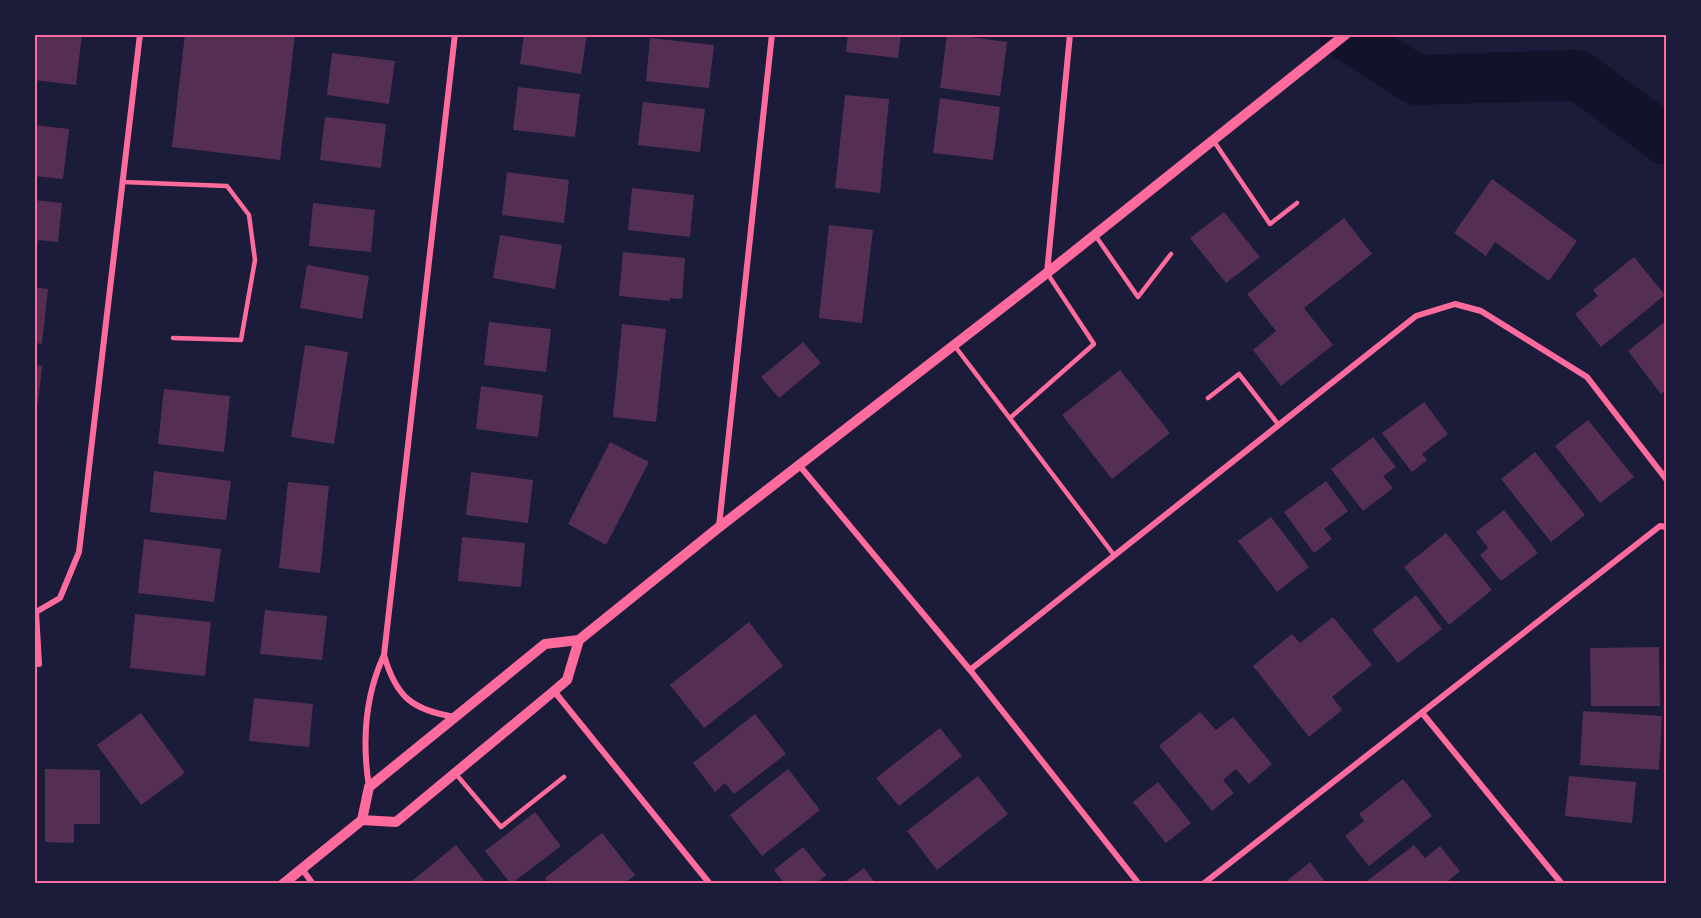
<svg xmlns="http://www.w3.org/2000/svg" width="1701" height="918" font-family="'PT Sans Narrow',sans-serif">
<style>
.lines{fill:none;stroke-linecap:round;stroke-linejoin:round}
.river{stroke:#12122b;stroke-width:50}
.building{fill:#542f53}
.service{stroke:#ff6b9d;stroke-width:4.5}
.minor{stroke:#ff6b9d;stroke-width:6}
.tertiary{stroke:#ff6b9d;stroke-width:10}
.neatline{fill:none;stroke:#ff6b9d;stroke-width:2}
</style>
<rect width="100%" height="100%" fill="#1b1b3a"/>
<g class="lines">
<!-- river -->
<path class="river" d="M1344 34 1416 80 1578 75 1666 140"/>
</g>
<!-- building -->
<path class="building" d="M34 34H82L76 85 34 80Z
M185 34 295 35 280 160 172 147Z
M524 34H587L581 74 520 64Z
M848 34H901L898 58 846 52Z
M947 34 1007 42 1000 96 940 88Z
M650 38 714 45 709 88 646 81Z
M332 53 395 61 389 104 327 95Z
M518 87 580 94 575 137 513 130Z
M845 95 889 99 880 193 835 188Z
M940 98 1000 107 993 160 933 153Z
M643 102 705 109 700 152 638 145Z
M325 117 386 124 381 168 320 160Z
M34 125 69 129 63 179 34 176Z
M507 172 569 180 564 223 502 215Z
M1492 179 1577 241 1549 281 1495 242 1486 256 1454 233Z
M632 188 694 195 690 237 628 230Z
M34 200 62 203 58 242 38 240 36 258Z
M313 203 375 210 371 252 309 246Z
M1224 212 1260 257 1226 283 1190 238Z
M1344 218 1372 254 1304 308 1333 345 1281 386 1253 350 1276 331 1247 294Z
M829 225 873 230 862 323 819 318Z
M500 235 562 245 555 289 493 278Z
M623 252 685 258 682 299 670 298V301L619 296Z
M1634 257 1665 295 1601 347 1575 314 1598 296 1593 290Z
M307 265 369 276 362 319 300 308Z
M34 287 48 289 42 344 34 343Z
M1666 321V390L1661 394 1628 351Z
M489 322 551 329 546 372 484 365Z
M622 324 666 329 656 422 613 417Z
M803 342 821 363 779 398 761 377Z
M305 345 348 352 334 444 291 437Z
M34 365 42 366 38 403H34Z
M1120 370 1170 433 1112 479 1062 415Z
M481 386 543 395 538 437 476 429Z
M164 389 230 396 224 452 158 444Z
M1424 402 1448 434 1422 454 1427 460 1412 472 1382 433Z
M1588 420 1634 477 1600 503 1555 446Z
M1373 437 1396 467 1383 476 1393 488 1363 511 1331 469Z
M610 442 649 462 606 545 568 524Z
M1535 452 1585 515 1551 542 1501 479Z
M154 471 231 481 226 520 150 512Z
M471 472 533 480 528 523 466 515Z
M1326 481 1348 511 1324 529 1332 539 1314 553 1284 512Z
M288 482 329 486 320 573 279 568Z
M1504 510 1538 553 1501 581 1480 555 1488 548 1476 532Z
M1271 517 1309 567 1277 592 1238 541Z
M1446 533 1492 590 1449 625 1404 567Z
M462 537 525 543 521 587 458 581Z
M144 539 221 549 214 602 138 593Z
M1416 595 1442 629 1398 663 1372 630Z
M265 610 327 616 322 660 260 654Z
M135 614 211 622 205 676 130 668Z
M1333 617 1372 665 1332 697 1342 710 1309 737 1253 666 1292 634 1300 643Z
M749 622 783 666 704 728 670 685Z
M1659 647 1660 706H1591L1590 648Z
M254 698 313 704 309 747 249 741Z
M1583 711 1662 716 1659 770 1580 765Z
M1200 712 1216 730 1233 717 1272 764 1249 784 1236 769 1223 780 1234 793 1212 811 1159 746Z
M141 713 185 773 141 805 97 745Z
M755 714 786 754 734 794 725 783 715 792 693 763Z
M940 728 962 756 899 806 876 778Z
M45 769 100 770V824H74V843L45 842Z
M788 769 820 810 762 856 730 815Z
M978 776 1008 814 937 870 907 831Z
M1569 776 1636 782 1632 823 1565 816Z
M1403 779 1432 816 1369 866 1345 836 1364 821 1359 814Z
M1158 782 1191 823 1166 843 1133 802Z
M535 812 561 846 511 884 485 851Z
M602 833 635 875 624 884H549L545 878Z
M456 845 487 884H408Z
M1414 845 1425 858 1440 846 1460 871 1445 884H1369L1367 881Z
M803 847 826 875 816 884H785L774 870Z
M1310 862 1327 884H1283Z
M864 868 876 884H842Z"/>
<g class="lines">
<!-- service -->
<path class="service" d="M1213 140 1270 224 1297 203
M123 182 227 186 249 215 255 260 241 340 173 338
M1095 235 1138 297 1171 254
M954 345 1114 555
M1208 398 1239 374 1278 424
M1010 418 1094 344 1047 273
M455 773 501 827 564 777"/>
<!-- minor -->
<path class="minor" d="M1047 273 1070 34
M799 465 970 670 1139 884
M719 526 772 34
M36 612 60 598 79 552 140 34
M36 612 39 664
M384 655C396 697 412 710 455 717
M970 670 1416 316 1455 304 1481 311 1587 377 1666 479
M554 691 710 884
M1423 714 1562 884
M369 787C362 742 365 696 384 655L455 34
M302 869 313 884
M1203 884 1660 526 1666 527"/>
<!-- tertiary -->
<path class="tertiary" d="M362 820 396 822 554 691 567 680 579 640
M283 884 362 820 369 787 545 644 579 640 718 528 1047 273 1346 34"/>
</g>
<!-- border -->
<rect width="1701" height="918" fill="none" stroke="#1b1b3a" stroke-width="72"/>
<rect x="36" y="36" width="1629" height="846" class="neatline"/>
</svg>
